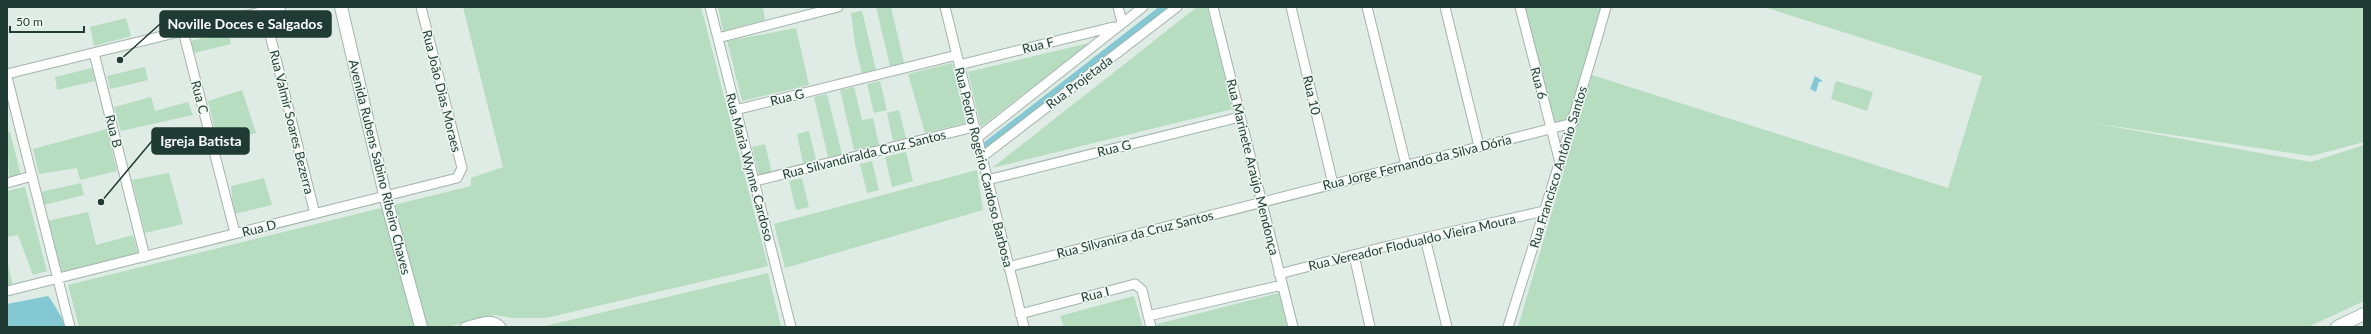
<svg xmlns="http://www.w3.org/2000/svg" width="2371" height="334" font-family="Lato,sans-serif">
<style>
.green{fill:#b6ddc0}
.water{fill:#84c8d3}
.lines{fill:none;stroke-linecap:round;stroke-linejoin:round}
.canal{stroke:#84c8d3;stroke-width:10}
.street-casing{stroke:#a2b3ac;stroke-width:11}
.secondary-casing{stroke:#9db7ad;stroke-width:14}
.street{stroke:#fff;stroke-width:9}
.secondary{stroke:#fff;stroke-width:12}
.labels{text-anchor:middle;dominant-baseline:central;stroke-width:3;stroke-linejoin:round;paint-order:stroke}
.street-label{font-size:13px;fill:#1f3b33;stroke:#eff7f3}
.leader{fill:none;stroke:#1f3b33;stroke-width:1.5}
.callout-dot{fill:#1f3b33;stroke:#eff7f3;stroke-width:1.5}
.callout{fill:#1f3b33;stroke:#1f3b33;stroke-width:1.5}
.callout-label{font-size:14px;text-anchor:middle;font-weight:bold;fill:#fff}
</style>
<rect width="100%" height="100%" fill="#dfebe5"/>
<!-- green -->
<path class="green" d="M463 7H701L768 266 546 318H513L494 315 448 327H79L68 285 471 186V178L503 167Z
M718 7H763L765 20 723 31Z
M876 7H891L904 63 890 66Z
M1197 7H1207L1233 109 992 168Z
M1523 7H1606L1573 123 1551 128Z
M1764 7H2364V142L2311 156 2087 122 2311 162 2364 145V301L2308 327H1518L1592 75 1948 188 1982 76Z
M862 11 876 70 862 74 855 44 851 13Z
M126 18 131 36 94 46 90 27Z
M796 28 809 85 742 101 727 41Z
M229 31 231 44 194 53 191 41Z
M1089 43 981 127 968 72Z
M952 63 966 123 925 133 908 74Z
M145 67 148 80 110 89 107 76Z
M92 68 95 81 57 90 55 77Z
M880 81 887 110 874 113 867 84Z
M1836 81 1873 92 1867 111 1831 99Z
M854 87 862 120 873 118 879 145 854 150 840 90Z
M242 90 256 133 218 142 208 101Z
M827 94 842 154 828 157 814 97Z
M151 97 155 111 188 102 193 115 121 131 114 107Z
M899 110 906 138 893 141 887 113Z
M107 129 117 171 80 180 77 168 39 174 33 149Z
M809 131 816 160 803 163 797 134Z
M7 132H10L21 175 9 178Z
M765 144 772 173 759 176 752 147Z
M906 152 913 181 892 187 885 157Z
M872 161 879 190 867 193 860 164Z
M977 170 983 210 785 268 774 224Z
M169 173 183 224 145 233 132 180Z
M264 178 272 205 234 214 231 186Z
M802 178 809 207 796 210 789 181Z
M81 183 84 195 44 205 41 192Z
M25 187 47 271 33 275 18 235 7 237V191Z
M88 212 96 245 133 235 138 254 62 272 47 221Z
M7 260 13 286 7 287Z
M768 273 781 327 545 326Z
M1279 293 1287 327H1157V324Z
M1134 296 1143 327H1064L1060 316Z"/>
<!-- water -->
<path class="water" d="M1815 76 1823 81 1819 82 1816 92 1810 89Z
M48 296C52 300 64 321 66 327H7V304Z"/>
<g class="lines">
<!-- canal -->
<path class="canal" d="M985 148 1167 7"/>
<!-- street casing -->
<g class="street-casing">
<path id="street" d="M263 7 315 214
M710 7 791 327
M945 7 1024 327
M1118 7 1122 22
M1213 7 1293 327
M1291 7 1333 184
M1367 7 1406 165
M1445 7 1479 146
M1520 7 1559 159
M183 31 235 233
M718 38 838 7
M94 53 145 257
M959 65 1113 27
M7 74 281 7
M7 77 70 327
M735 110 957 55
M977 138 1143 7
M982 157 1177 7
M987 180 1240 117
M755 181 974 127
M7 183 32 176
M1425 238 1447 327
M1354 255 1370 327
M1008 267 1573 123
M1279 274 1388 246 1544 211
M7 291 457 178 462 168 421 7
M1020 314 1135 284 1142 290 1151 327
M1148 316 1282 285
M465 327C477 324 492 316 501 327
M1508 327C1541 220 1576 114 1606 7"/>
</g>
<!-- secondary casing -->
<g class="secondary-casing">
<path id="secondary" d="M341 7 385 195 421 327
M2337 327 2364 314"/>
</g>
<!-- street -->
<use href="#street" class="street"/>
<!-- secondary -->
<use href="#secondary" class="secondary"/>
</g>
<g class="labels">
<!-- street labels -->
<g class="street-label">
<text transform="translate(1038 45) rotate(-14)">Rua F</text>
<text transform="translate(1079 82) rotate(-37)">Rua Projetada</text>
<text transform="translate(1539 83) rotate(75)">Rua 6</text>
<text transform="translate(442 91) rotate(76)">Rua João Dias Moraes</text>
<text transform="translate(1312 95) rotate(77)">Rua 10</text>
<text transform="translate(200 97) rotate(75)">Rua C</text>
<text transform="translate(787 97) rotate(-14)">Rua G</text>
<text transform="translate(292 122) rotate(76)">Rua Valmir Soares Bezerra</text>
<text transform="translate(114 131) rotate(76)">Rua B</text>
<text transform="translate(1114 148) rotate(-14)">Rua G</text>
<text transform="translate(864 154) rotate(-14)">Rua Silvandiralda Cruz Santos</text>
<text transform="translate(1417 162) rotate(-14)">Rua Jorge Fernando da Silva Dória</text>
<text transform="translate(380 167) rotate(76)">Avenida Rubens Sabino Ribeiro Chaves</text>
<text transform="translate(750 167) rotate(75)">Rua Maria Wynne Cardoso</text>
<text transform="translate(984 167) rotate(76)">Rua Pedro Rogério Cardoso Barbosa</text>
<text transform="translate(1253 167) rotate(76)">Rua Marinete Araújo Mendonça</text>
<text transform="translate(1558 167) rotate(-73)">Rua Francisco Antônio Santos</text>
<text transform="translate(259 228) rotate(-14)">Rua D</text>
<text transform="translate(1135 234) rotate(-14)">Rua Silvanira da Cruz Santos</text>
<text transform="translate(1412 242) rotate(-13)">Rua Vereador Flodualdo Vieira Moura</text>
<text transform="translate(1095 294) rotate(-14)">Rua I</text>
</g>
</g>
<!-- callouts -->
<path class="leader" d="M120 60L160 24M101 202L152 141"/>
<g class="callout-dot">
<circle cx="120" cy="60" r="4"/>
<circle cx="101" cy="202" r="4"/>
</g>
<g class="callout">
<rect x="160" y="11" width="171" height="26" rx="4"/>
<rect x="152" y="128" width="97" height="26" rx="4"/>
</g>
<g class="callout-label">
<text x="245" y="29">Noville Doces e Salgados</text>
<text x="201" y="146">Igreja Batista</text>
</g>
<!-- border -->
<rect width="2371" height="334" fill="none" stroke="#1f3b33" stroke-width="16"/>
<!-- scale -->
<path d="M10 26v6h74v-6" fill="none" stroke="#1f3b33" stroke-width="2"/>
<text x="16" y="26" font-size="12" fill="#1f3b33" stroke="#eff7f3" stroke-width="3" paint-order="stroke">50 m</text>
</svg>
